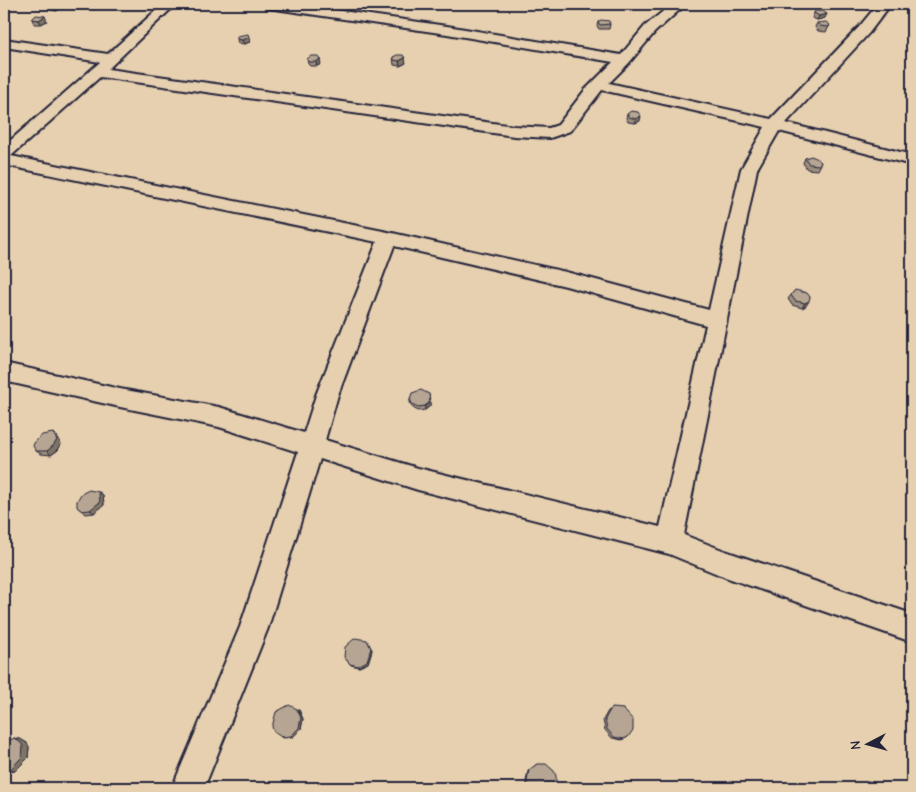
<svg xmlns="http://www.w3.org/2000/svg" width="916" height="792" font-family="'Comic Neue',sans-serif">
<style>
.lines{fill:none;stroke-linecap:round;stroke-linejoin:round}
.minor-casing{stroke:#22223b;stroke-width:4}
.minor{fill:#e6d0af;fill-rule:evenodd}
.wall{fill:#9d8e7e;stroke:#22223b}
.shaded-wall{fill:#7f7466;stroke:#22223b}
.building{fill:#b6a592;stroke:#22223b}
</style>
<rect width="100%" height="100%" fill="#e6d0af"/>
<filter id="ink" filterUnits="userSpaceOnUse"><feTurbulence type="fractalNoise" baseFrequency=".02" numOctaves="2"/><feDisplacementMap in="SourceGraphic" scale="10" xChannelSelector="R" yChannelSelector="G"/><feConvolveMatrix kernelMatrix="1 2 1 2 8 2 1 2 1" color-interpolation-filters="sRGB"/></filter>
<g filter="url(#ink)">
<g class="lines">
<!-- minor casing -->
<g class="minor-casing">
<path id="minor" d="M163 4H176L108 69 514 126 549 128 558 125 585 90 613 62 447 34 268 8 262 4H293L447 26 621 55 645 26 672 4H686L655 32 629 63 609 83 771 119 859 27 878 4H891L869 33 786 123 912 155V165L779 131 757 169 684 535 725 551 912 614V642L725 577 669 554 418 490 320 459 268 628 204 788H172L240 627 298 452 219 427 120 407 4 381V363L120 389 219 407 304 433 316 395 377 242 4 165V146L100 62 4 47V39L108 54ZM100 77 514 136 550 138 570 131 602 90 765 127 741 169 709 310 566 272 388 232 11 156ZM394 246 566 286 706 325 660 527 418 468 325 440 338 395Z"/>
</g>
<!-- minor -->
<use href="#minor" class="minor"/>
</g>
<!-- wall -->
<path class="wall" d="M51 4H62L64 7 56 11 51 10 48 5Z
M815 11 825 18 817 20 812 18Z
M32 19 47 21 41 24H34Z
M598 22 610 24 609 29H599L597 26Z
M817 23 830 25 826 32 818 31 815 27Z
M237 39 250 42 244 44 238 43Z
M393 57 406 63 400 66 394 65Z
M307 59 321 64 317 66H310L308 64Z
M627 114 640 121 635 123 628 122 626 118Z
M805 158 821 162 817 170 807 169 803 163Z
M795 290 806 306 802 308 792 305 788 299Z
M429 394 430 406 425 410 418 411 413 408 410 403V399Z
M53 433 57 437 61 444 58 450 51 455 41 454 36 451Z
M99 492 103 495 104 505 94 513 86 514 77 507Z
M367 640 372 650 368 663 359 667 351 665 344 657Z
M613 708 628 737 622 740 612 738 605 730 603 720 608 711Z
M299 710 303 719 301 729 293 737 284 738 281 737Z
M20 739 27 743 29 747 28 758 15 771 4 773V743Z
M537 764 556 788H528V787L526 781 528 771Z"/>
<!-- shaded-wall -->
<path class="shaded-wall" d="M59 4H62L64 7 56 11 54 6Z
M827 14 825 18 817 20 819 16Z
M45 16 47 21 41 24 39 20Z
M249 37 250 42 244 44 242 40Z
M405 58 406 63 400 66 399 61Z
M320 59 321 64 317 66 316 62Z
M641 116 640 121 635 123 636 119Z
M809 301 806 306 802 308 805 303Z
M430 402V406L425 410V406Z
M53 433 57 437 61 444 58 450 51 455 47 451Z
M99 492 103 495 104 505 94 513 90 510Z
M371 648 372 650 368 663 359 667 358 666Z
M297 709 299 710 303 719 301 729 293 737 291 736Z
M14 738 20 739 27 743 29 747 28 758 15 771H9Z"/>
<!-- building -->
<path class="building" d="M51 4H59L54 6 48 5Z
M815 11H823L827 14 819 16 814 13Z
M36 15 45 16 39 20 32 19Z
M601 20 609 21 610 24 600 25 598 22Z
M826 22 830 25 828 27 820 26 817 23Z
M248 34 249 37 242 40 237 39V36Z
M397 55H403L405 58 399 61 394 60 393 57Z
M311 56H318L320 59 316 62H309L307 59Z
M631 111 638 112 641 116 636 119 629 117 627 114Z
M811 156 816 158 821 162 819 165 809 164 805 158Z
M795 290 807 293 810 297 809 301 805 303 795 301 791 295Z
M421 390 429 394 430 402 425 406 418 407 412 404 410 399 412 393Z
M53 433 57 440 53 446 47 451H36L33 446 34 443 42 435Z
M89 490 99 492 100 502 90 510 82 511 77 507V501L81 494Z
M355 638 367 640 371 648 367 661 358 666 350 664 344 657 345 647Z
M289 705 297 709 301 718 299 728 291 736 281 737 274 732 272 727 276 712Z
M613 708 623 709 633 720V730L628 737 624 739 614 737 607 729 605 719 610 710Z
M14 738 21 743 23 746 22 757 9 771H4V743Z
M537 764H546L554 771 556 776V788H529L528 787 527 781 529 770Z"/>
</g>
<!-- margin -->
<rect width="916" height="792" fill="none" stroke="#e6d0af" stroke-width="20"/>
<rect x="10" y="10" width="896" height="772" fill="none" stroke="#22223b" stroke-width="2" filter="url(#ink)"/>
<!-- north arrow -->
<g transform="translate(868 744) rotate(264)" stroke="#e6d0af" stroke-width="4" paint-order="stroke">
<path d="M0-4L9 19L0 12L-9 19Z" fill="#22223b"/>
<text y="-8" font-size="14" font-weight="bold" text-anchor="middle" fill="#22223b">N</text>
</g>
</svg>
